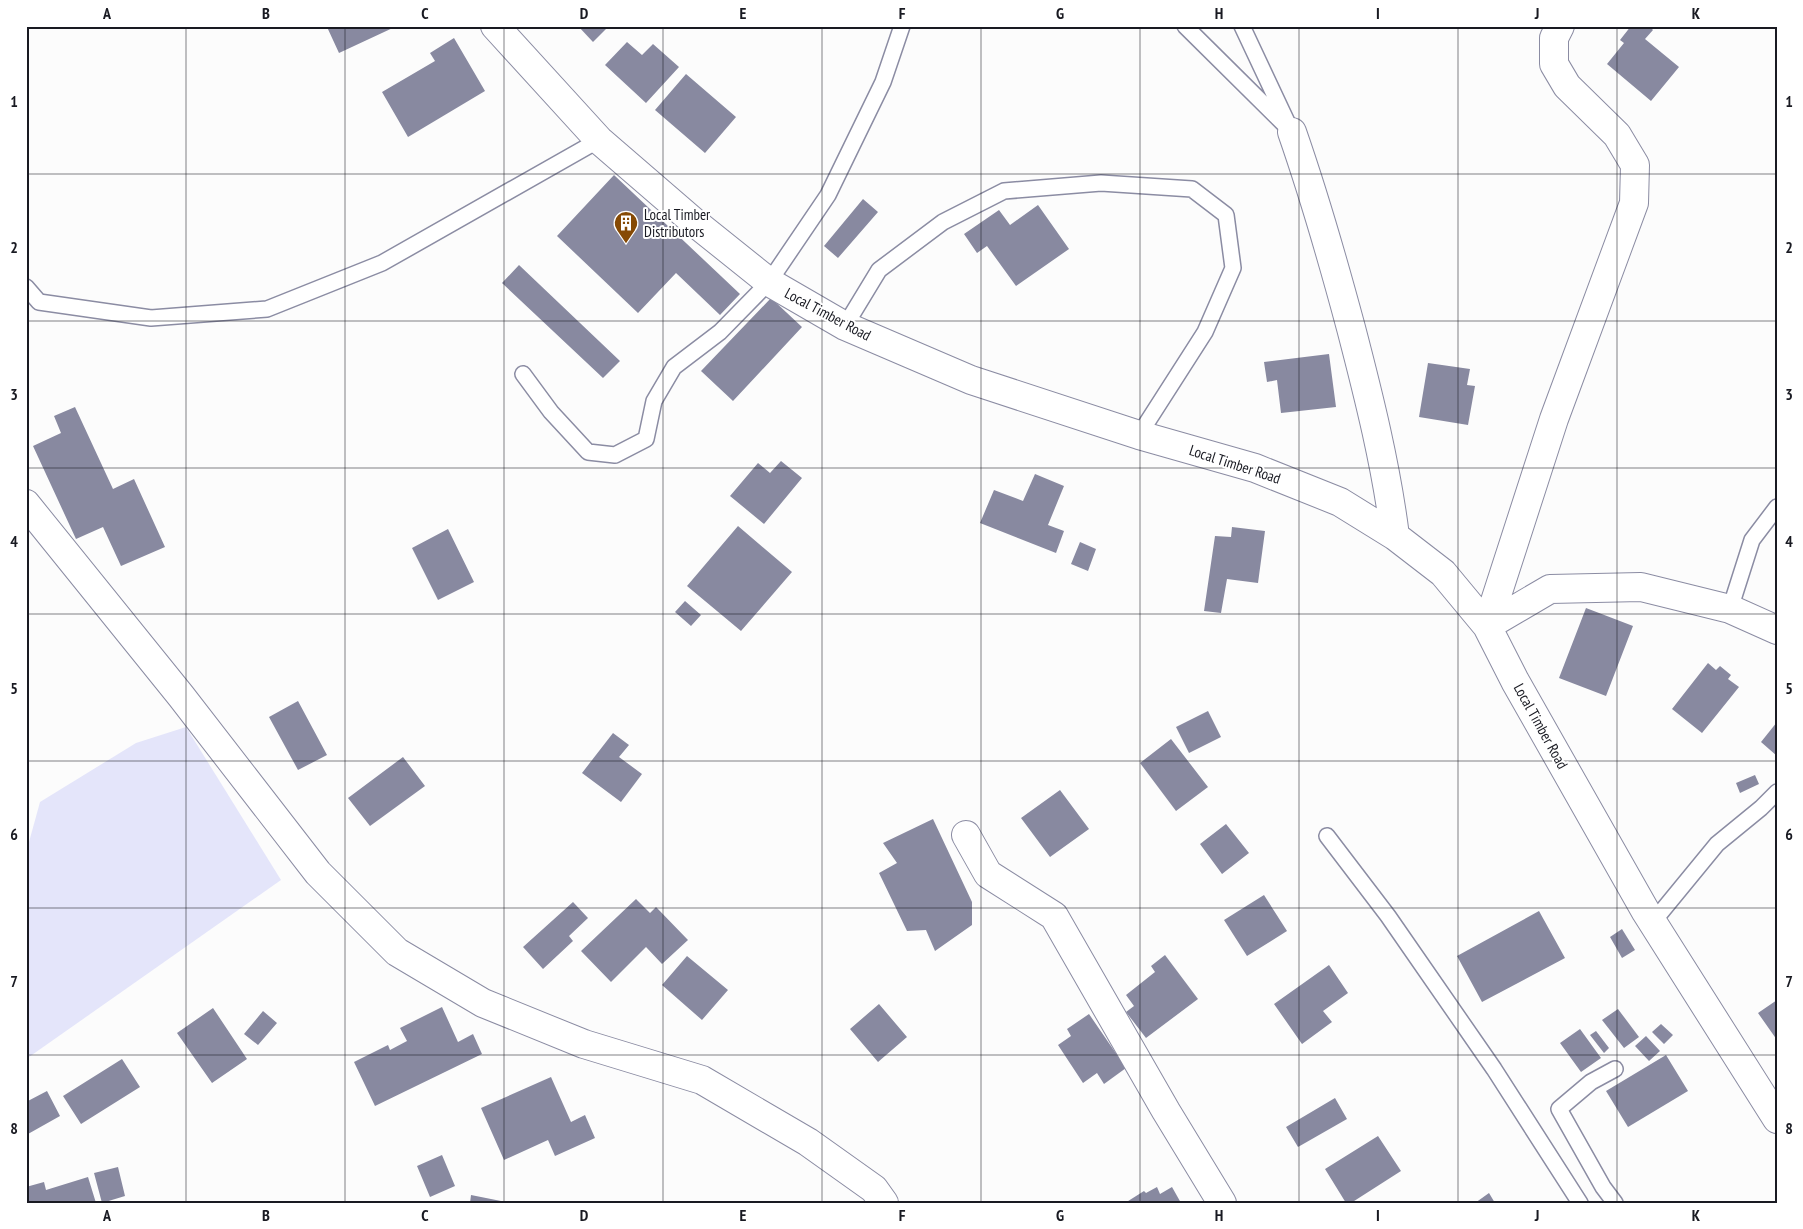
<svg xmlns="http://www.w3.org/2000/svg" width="1803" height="1229" font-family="'PT Sans Narrow',sans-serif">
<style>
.green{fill:#e4e5fa}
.building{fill:#8889a0}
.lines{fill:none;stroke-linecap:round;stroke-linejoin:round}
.lane-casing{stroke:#8b8ca3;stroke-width:18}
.street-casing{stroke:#8b8ca3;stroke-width:30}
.lane{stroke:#fff;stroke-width:15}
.street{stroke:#fff;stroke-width:28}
.grid{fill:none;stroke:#191a22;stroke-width:1;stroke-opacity:0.55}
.labels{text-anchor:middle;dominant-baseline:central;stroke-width:4;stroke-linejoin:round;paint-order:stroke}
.poi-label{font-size:15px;fill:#191a22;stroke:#fff;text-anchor:start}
.street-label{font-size:15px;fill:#191a22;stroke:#fff}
.neatline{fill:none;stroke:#191a22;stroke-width:2}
.grid-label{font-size:16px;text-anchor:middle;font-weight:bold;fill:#191a22}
</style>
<rect width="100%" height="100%" fill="#fcfcfc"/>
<!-- green -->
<path class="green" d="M186 727 281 880 29 1057 26 1052V853L40 802 136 743Z"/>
<!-- building -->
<path class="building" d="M329 26H397L339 53 327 27Z
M578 26H609L593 42Z
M1631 26H1649L1653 30 1645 39 1679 67 1651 101 1607 64 1624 43 1620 40Z
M454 38 485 91 408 137 382 92 435 61 430 53Z
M627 42 642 55 653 44 679 67 646 103 605 65Z
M686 74 736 117 705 153 655 110Z
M614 175 740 294 720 315 676 273 638 313 557 236Z
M863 199 878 212 838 258 824 246Z
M1038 205 1069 249 1016 286 987 246 977 253 964 234 999 210 1010 225Z
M519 265 620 361 603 378 502 283Z
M771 298 802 327 733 401 701 371Z
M1329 354 1336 407 1281 413 1277 380 1267 382 1264 362Z
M1428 363 1470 369 1467 385 1475 386 1468 425 1419 417Z
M75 407 113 489 134 479 165 547 121 566 103 527 76 539 33 446 61 433 54 416Z
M781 461 802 478 764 524 730 496 758 463 770 473Z
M1035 474 1064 486 1048 525 1064 531 1056 553 980 523 994 490 1023 501Z
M738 526 792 572 741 631 687 586Z
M1232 527 1265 531 1258 583 1227 579 1221 613 1204 611 1215 536 1231 537Z
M448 529 474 582 438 600 412 548Z
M1080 542 1096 549 1088 571 1071 564Z
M685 601 701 615 691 626 675 612Z
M1586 608 1633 626 1606 696 1559 678Z
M1708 663 1716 670 1720 666 1731 675 1728 679 1739 687 1702 733 1672 709Z
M298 701 327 755 298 770 269 717Z
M1208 711 1221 737 1189 753 1176 727Z
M1777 722V756L1761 742Z
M613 733 629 745 619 757 642 774 621 802 582 773Z
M1171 739 1208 787 1176 811 1140 763Z
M403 757 425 786 370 826 348 798Z
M1755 775 1759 784 1740 793 1736 783Z
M1060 790 1089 829 1050 857 1021 818Z
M933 819 972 902V925L935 951 926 930 907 931 879 873 897 863 883 843Z
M1226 824 1249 853 1222 874 1200 844Z
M1264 895 1287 931 1247 956 1224 920Z
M636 899 650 913 656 907 688 940 662 964 646 947 611 982 581 951Z
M573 902 588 918 569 936 573 941 543 969 523 947Z
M1539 911 1565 958 1482 1002 1457 956Z
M1622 929 1635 950 1622 958 1610 937Z
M1165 955 1198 999 1146 1038 1126 1012 1134 1006 1126 995 1155 972 1151 966Z
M687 956 728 990 702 1020 662 985Z
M1329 965 1348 993 1323 1011 1332 1022 1302 1044 1274 1004Z
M1777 1000V1040L1758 1013Z
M879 1004 907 1037 878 1062 850 1029Z
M442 1007 458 1042 473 1034 482 1054 375 1106 354 1062 388 1045 390 1050 407 1041 400 1028Z
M213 1008 247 1059 212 1083 177 1033Z
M1618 1009 1639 1037 1624 1048 1602 1020Z
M263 1011 277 1023 258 1045 244 1034Z
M1089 1014 1126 1068 1104 1084 1097 1073 1083 1083 1058 1045 1071 1036 1067 1029Z
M1661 1024 1673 1035 1664 1044 1652 1032Z
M1580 1029 1601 1058 1581 1072 1560 1043Z
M1596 1031 1609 1048 1604 1053 1590 1035Z
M1646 1036 1660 1051 1649 1061 1635 1046Z
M1666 1055 1688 1091 1628 1127 1606 1091Z
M122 1059 140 1087 81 1124 63 1096Z
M551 1077 571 1122 585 1115 595 1138 555 1156 548 1140 504 1160 481 1108Z
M47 1091 60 1116 28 1134 26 1130V1102Z
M1335 1098 1347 1119 1298 1147 1286 1127Z
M1378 1136 1401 1171 1351 1203H1346L1325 1169Z
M442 1155 455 1186 430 1197 417 1166Z
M118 1167 125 1196 102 1203 94 1173Z
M88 1177 96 1203H26V1187L44 1182 46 1190Z
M1157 1187 1160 1194 1172 1187 1181 1203H1125L1144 1191 1146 1193Z
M1489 1193 1495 1203H1475Z
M471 1195 506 1202V1203H470Z"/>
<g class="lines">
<!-- lane casing -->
<g class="lane-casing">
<path id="lane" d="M1185 26 1292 132
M1242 26 1288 124
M26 287 39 302 151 318 267 309 382 263 599 140
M845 326 879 270 943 222 1004 191 1101 183 1192 189 1226 215 1233 268 1205 332 1139 435
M523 374 551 412 588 452 615 455 646 439 654 401 674 367 720 332 769 282 828 195 883 82 902 26
M1730 609 1752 540 1777 507
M1327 836 1388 916 1494 1069 1580 1203
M1653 922 1717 844 1761 808 1777 792
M1615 1069 1591 1082 1559 1109 1603 1187 1615 1203"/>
</g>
<!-- street casing -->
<g class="street-casing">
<path id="street" d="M495 26 599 140 694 222 769 282 845 326 971 380 1139 435 1255 468 1340 502 1395 536 1443 573 1487 626 1515 681 1646 912 1777 1119
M1292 132C1315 198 1333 261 1351 328 1369 397 1386 465 1395 536
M26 504 181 696 318 873 397 952 483 1003 584 1044 702 1080 808 1142 874 1189 884 1203
M1487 626 1554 419 1634 203 1635 165 1617 135 1567 86 1554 64V38L1560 26
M1487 626 1550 589 1641 587 1730 609 1777 630
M966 835 988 874 1054 916 1166 1111 1222 1203"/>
</g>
<!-- lane -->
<use href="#lane" class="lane"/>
<!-- street -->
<use href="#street" class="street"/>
</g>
<!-- grid -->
<path class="grid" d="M186 26V1203M345 26V1203M504 26V1203M663 26V1203M822 26V1203M981 26V1203M1140 26V1203M1299 26V1203M1458 26V1203M1617 26V1203M26 174H1777M26 321H1777M26 468H1777M26 614H1777M26 761H1777M26 908H1777M26 1055H1777"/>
<!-- icons -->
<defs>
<g id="building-pin" transform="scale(1.25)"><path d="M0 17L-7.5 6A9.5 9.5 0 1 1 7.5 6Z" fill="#864a05" stroke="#fff"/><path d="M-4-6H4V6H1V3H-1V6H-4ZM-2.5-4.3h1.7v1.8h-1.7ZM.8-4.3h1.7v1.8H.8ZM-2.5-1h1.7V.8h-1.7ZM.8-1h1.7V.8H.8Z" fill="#fff"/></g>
</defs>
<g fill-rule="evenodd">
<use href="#building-pin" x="626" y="223"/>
</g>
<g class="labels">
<!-- poi labels -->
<g class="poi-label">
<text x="644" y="214">Local Timber<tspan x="644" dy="17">Distributors</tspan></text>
</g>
<!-- street labels -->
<g class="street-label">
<text transform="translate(828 314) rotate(28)">Local Timber Road</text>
<text transform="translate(1235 464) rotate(18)">Local Timber Road</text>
<text transform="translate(1541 726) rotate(61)">Local Timber Road</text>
</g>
</g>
<!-- border -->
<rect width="1803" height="1229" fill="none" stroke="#ffffff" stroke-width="55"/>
<rect x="28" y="28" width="1748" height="1174" class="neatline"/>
<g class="grid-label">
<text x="107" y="19">A</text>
<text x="266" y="19">B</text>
<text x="425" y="19">C</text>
<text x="584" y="19">D</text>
<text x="743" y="19">E</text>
<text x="902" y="19">F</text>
<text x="1060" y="19">G</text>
<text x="1219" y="19">H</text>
<text x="1378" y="19">I</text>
<text x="1537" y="19">J</text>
<text x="1696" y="19">K</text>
<text x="14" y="107">1</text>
<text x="1789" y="107">1</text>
<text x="14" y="253">2</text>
<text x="1789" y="253">2</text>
<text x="14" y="400">3</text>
<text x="1789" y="400">3</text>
<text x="14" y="547">4</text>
<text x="1789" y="547">4</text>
<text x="14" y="694">5</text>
<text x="1789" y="694">5</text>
<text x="14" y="840">6</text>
<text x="1789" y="840">6</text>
<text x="14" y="987">7</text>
<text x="1789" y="987">7</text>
<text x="14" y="1134">8</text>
<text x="1789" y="1134">8</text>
<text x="107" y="1221">A</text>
<text x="266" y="1221">B</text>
<text x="425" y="1221">C</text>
<text x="584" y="1221">D</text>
<text x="743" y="1221">E</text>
<text x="902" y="1221">F</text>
<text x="1060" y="1221">G</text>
<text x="1219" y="1221">H</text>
<text x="1378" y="1221">I</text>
<text x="1537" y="1221">J</text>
<text x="1696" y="1221">K</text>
</g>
</svg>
